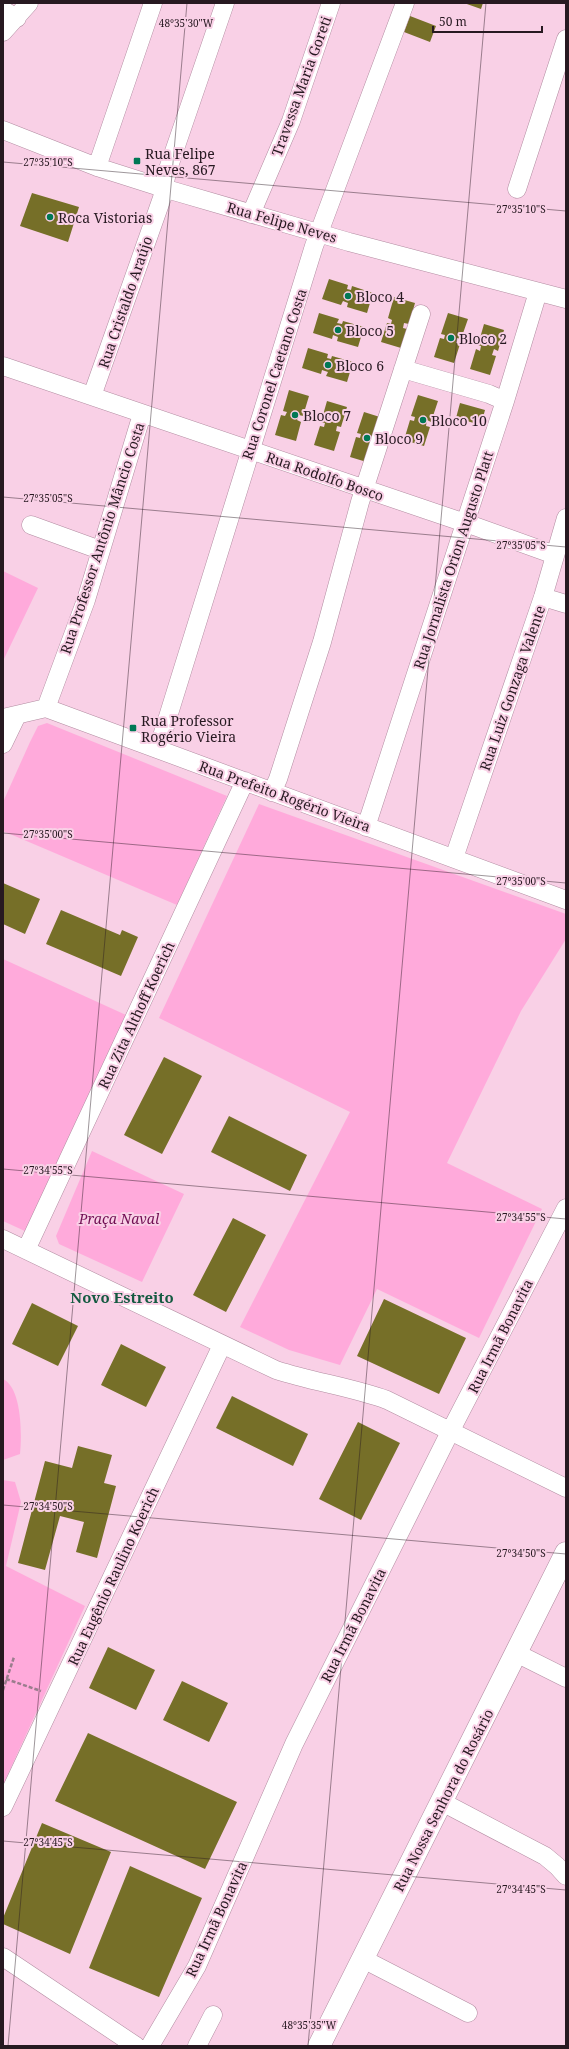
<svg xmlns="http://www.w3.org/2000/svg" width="569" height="2049" font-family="'Noto Serif',serif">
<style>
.green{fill:#ffaadb}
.building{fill:#766f28}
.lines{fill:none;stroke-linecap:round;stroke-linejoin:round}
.minor-casing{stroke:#b28ca1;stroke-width:19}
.major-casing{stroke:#b28ca1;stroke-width:23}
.path{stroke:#9a7d8d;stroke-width:2.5;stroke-dasharray:4 2;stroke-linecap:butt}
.minor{stroke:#fff;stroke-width:18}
.major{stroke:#fff;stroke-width:22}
.ticks{fill:none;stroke:#271921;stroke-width:1;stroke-opacity:0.45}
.poi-dot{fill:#007855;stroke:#f9d0e6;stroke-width:1.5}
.labels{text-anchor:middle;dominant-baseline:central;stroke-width:4;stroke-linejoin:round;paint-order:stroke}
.street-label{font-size:14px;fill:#271921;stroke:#f9d0e6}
.poi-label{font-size:14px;fill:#271921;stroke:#f9d0e6;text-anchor:start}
.park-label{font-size:14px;font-style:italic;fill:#720f54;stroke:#f9d0e6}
.neighbourhood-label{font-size:15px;font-weight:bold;fill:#145a41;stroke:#f9d0e6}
.ticks-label{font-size:10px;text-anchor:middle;fill:#271921;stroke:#f9d0e6;stroke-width:4;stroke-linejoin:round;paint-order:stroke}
</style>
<rect width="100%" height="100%" fill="#f9d0e6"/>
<!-- green -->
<path class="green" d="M3 571 38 588 3 661Z
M47 723 227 796 177 905 3 831V802L30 742 38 726Z
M259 804 566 914V939L521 1011 447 1163 542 1209 479 1338 377 1289 340 1365 289 1350 240 1327 350 1112 159 1018Z
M3 959 126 1015 27 1232 3 1221Z
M92 1151 184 1194 142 1282 59 1244 56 1236Z
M3 1379C22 1388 22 1435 20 1454L3 1460Z
M3 1480 15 1482 21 1502 6 1566 85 1606 3 1785Z"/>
<!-- building -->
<path class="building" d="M464 3H483L481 9Z
M410 16 436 26 430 42 404 32Z
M32 193 79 207 68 242 20 226Z
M329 279 348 285 347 289 351 290 352 286 373 293 367 313 347 307 348 303 343 301 341 305 322 299Z
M394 297 415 303 409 324 404 323 403 328 407 329 401 348 381 342 387 323 391 324 392 320 388 318Z
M319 313 339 319 337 323 342 324 343 321 364 327 358 347 337 341 338 337 333 335 332 339 313 333Z
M448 313 468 319 461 339 457 338 456 343 460 344 454 363 434 357 440 338 444 339 445 335 441 334Z
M484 324 504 330 498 351 494 349 492 355 496 356 490 375 470 369 476 349 480 351 481 346 478 345Z
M308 348 328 354 327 358 331 359 332 356 353 362 347 382 326 376 328 372 322 370 321 374 302 368Z
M289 390 309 396 303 416 299 415 297 420 301 422 296 441 275 435 281 415 285 416 287 412 283 411Z
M418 395 438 401 431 422 427 420 426 426 430 427 424 446 404 440 410 420 414 421 415 417 411 416Z
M327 401 347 407 341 427 337 426 336 431 340 432 334 451 314 445 320 426 324 427 325 423 321 422Z
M460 403 485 410 481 425 456 418Z
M364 412 383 418 370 463 350 457 356 437 360 438 361 434 357 433Z
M3 883 40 899 25 934 3 924Z
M61 910 120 935 122 930 138 937 121 976 46 944Z
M164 1057 202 1076 162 1154 124 1135Z
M229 1116 307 1155 290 1191 211 1152Z
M233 1218 266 1235 226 1312 193 1295Z
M384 1299 466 1338 439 1394 357 1356Z
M32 1303 78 1326 58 1366 12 1344Z
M121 1344 166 1367 146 1407 101 1385Z
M232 1396 308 1434 293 1466 216 1428Z
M358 1422 400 1443 361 1520 319 1499Z
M78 1446 112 1455 104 1483 116 1486 97 1558 76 1552 84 1522 60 1516 45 1570 18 1563 45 1461 72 1468Z
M108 1647 155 1670 136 1710 89 1688Z
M182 1681 228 1703 209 1742 163 1720Z
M88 1733 237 1802 205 1869 55 1801Z
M42 1823 111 1852 70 1954 3 1924V1918Z
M130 1866 202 1898 159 1997 89 1968Z"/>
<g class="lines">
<!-- minor casing -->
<g class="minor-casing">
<path id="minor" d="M3 10 17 18
M3 32 29 3
M3 130 97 167 163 188 349 242 566 299
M97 167 153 3
M517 189 566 39
M251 214 291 121 331 3
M3 366 477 527 555 555
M403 369 489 394 505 401
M92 396 162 198 167 172 225 3
M31 525 100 550
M543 597 566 604
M46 708 86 600 142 414
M3 718 46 708 566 900
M3 744 17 715
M158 749 314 246 405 3
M272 792 278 779 322 642 360 502 421 314
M366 827 505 401 538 292
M454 858 543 597 566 518
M3 1239 276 1370C313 1382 351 1387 387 1400L566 1488
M26 1250 245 781
M516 1653 566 1678
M442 1802 545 1856 557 1866 566 1876
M3 1807 222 1345
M3 1957 136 2046
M363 1959 468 2013
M150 2046 197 1966 294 1744 451 1430 566 1208
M197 2046 213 2015"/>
</g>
<!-- major casing -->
<g class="major-casing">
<path id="major" d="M319 2046 566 1553"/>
</g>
<!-- path -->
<path class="path" d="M6 1679 41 1691
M3 1690 14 1657"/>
<!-- minor -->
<use href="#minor" class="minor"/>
<!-- major -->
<use href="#major" class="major"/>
</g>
<!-- ticks -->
<path class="ticks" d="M3 162 566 211M3 497 566 547M3 833 566 883M3 1169 566 1219M3 1505 566 1554M3 1841 566 1890M8 2046 187 3M308 2046 486 3"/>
<!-- markers -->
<g class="poi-dot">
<rect x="133" y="157" width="8" height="8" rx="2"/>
<circle cx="50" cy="217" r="4"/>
<circle cx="348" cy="296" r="4"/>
<circle cx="338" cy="330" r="4"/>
<circle cx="451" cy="338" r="4"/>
<circle cx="328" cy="365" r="4"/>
<circle cx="295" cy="415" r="4"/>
<circle cx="423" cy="420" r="4"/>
<circle cx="367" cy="438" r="4"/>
<rect x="129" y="724" width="8" height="8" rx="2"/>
</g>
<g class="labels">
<!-- street labels -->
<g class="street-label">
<text transform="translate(301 86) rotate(-70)">Travessa Maria Goreti</text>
<text transform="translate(282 222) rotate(16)">Rua Felipe Neves</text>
<text transform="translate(125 302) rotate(-71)">Rua Cristaldo Araújo</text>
<text transform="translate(274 374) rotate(-72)">Rua Coronel Caetano Costa</text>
<text transform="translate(325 476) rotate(19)">Rua Rodolfo Bosco</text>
<text transform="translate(102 538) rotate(-72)">Rua Professor Antônio Mâncio Costa</text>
<text transform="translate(453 560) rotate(-72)">Rua Jornalista Orion Augusto Platt</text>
<text transform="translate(512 688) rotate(-71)">Rua Luiz Gonzaga Valente</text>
<text transform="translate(285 796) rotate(20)">Rua Prefeito Rogério Vieira</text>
<text transform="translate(136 1015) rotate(-65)">Rua Zita Althoff Koerich</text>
<text transform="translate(500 1336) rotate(-63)">Rua Irmã Bonavita</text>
<text transform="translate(113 1576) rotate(-65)">Rua Eugênio Raulino Koerich</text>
<text transform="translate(353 1625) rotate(-63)">Rua Irmã Bonavita</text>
<text transform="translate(443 1800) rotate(-63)">Rua Nossa Senhora do Rosário</text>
<text transform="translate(216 1919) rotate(-65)">Rua Irmã Bonavita</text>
</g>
<!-- poi labels -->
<g class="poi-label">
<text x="145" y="153">Rua Felipe<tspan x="145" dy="16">Neves, 867</tspan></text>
<text x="58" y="217">Roca Vistorias</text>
<text x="356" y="296">Bloco 4</text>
<text x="346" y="330">Bloco 5</text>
<text x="459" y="338">Bloco 2</text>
<text x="336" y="365">Bloco 6</text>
<text x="303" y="415">Bloco 7</text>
<text x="431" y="420">Bloco 10</text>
<text x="375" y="438">Bloco 9</text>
<text x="141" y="720">Rua Professor<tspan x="141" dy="16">Rogério Vieira</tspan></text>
</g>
<!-- park labels -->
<g class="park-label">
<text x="119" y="1218">Praça Naval</text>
</g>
<!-- neighbourhood labels -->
<g class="neighbourhood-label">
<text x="122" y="1297">Novo Estreito</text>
</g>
</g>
<g class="ticks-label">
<text x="186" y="27">48°35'30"W</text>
<text x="48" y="166">27°35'10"S</text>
<text x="521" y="213">27°35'10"S</text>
<text x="48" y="502">27°35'05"S</text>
<text x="521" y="549">27°35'05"S</text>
<text x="48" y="838">27°35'00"S</text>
<text x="521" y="885">27°35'00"S</text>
<text x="48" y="1174">27°34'55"S</text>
<text x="521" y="1221">27°34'55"S</text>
<text x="48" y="1510">27°34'50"S</text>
<text x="521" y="1557">27°34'50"S</text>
<text x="48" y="1846">27°34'45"S</text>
<text x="521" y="1893">27°34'45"S</text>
<text x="309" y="2029">48°35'35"W</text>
</g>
<!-- border -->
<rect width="569" height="2049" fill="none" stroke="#271921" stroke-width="8"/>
<!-- scale -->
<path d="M433 26v6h109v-6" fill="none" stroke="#271921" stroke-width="2"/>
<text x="439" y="26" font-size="12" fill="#271921" stroke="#f9d0e6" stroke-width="3" paint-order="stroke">50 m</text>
</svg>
